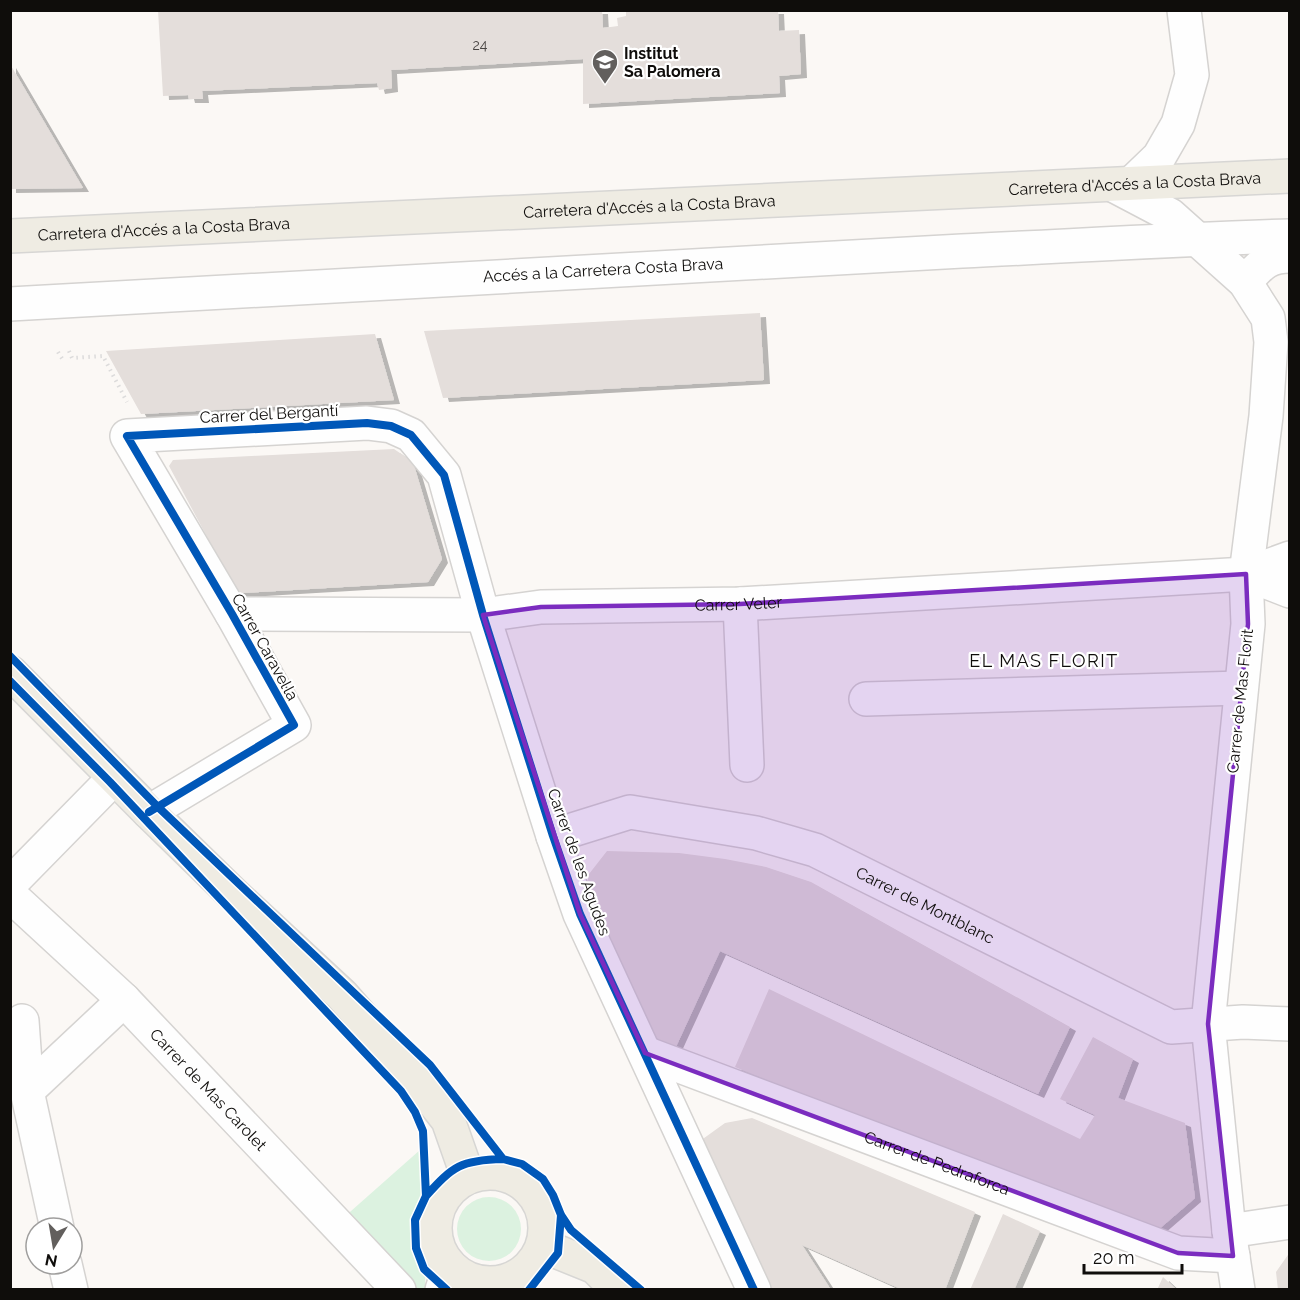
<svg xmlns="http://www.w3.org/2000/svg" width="1300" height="1300" font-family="Raleway,sans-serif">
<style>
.green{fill:#dcf2e0}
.building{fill:#e4dedb;filter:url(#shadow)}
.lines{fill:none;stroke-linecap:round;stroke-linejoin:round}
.minor-casing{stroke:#d5d3d1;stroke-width:36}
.major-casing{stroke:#d7d6d4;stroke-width:36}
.path{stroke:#dcdbdb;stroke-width:4;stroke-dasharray:1.5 4.5;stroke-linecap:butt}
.minor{stroke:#fefefe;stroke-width:33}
.major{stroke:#efece3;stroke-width:33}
.cycleway-casing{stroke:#fff;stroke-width:11}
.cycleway{stroke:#0057b8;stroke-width:8}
.marked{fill:#7b2cbf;fill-opacity:0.2;stroke:#7b2cbf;stroke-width:4.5;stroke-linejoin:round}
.labels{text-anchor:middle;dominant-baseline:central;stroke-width:4.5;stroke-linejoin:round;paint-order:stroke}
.number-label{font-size:14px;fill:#484442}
.poi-label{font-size:16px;font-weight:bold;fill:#0f0d0b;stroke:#fff;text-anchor:start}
.street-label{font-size:16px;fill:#0f0d0b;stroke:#fff}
.neighbourhood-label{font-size:18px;letter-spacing:1.5px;fill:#0f0d0b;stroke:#fff}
</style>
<defs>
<filter id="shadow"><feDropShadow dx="6" dy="4" stdDeviation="0" flood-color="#0004"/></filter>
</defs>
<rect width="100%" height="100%" fill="#fbf8f5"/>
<!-- green -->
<path class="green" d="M429 1142 425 1289H413L342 1219Z
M457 1229a32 32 0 1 1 64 0a32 32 0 1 1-64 0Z"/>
<!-- building -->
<path class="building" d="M158 10H602L603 28 618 26 617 18 626 16V10H778L779 31 799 30 801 74 779 76 780 93 583 104V59L391 70 392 88 379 90 377 83 202 91 203 99H189L188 95 163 96Z
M10 64 83 188 10 189Z
M760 313 764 380 443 398 424 331Z
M375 334 394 400 141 414 106 351Z
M394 449 413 462 442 559 428 582 242 593 235 589 169 466 173 460Z
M607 851 679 853 725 859 766 867 811 882 1070 1027 1038 1094 720 951 674 1051 645 1033 585 895 589 874Z
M769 989 1080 1139 1095 1115 1060 1099 1093 1037 1133 1059 1118 1098 1185 1123 1195 1198 1151 1236 735 1067Z
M752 1118 975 1212 945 1290H903L802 1245 831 1290H766L700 1141 725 1123Z
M1003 1214 1040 1231 1014 1290H970Z
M1290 1252V1290H1278L1276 1272Z
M1163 1277 1177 1290H1157Z"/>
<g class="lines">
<!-- minor casing -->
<g class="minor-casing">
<g id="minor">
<path d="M1131 184 1159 157 1178 124 1192 75 1184 10"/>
<path d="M1113 185 1170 215 1245 282 1268 318 1271 342 1266 416 1246 574 1248 624 1208 1024 1229 1231 1238 1290"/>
<path d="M1245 282C1260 266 1266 256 1290 256"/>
<path id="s1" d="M10 304C327 285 644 266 962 251 1071 246 1180 239 1290 236"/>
<path d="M1246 574 1290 591"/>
<path d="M740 604 747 765"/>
<path id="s2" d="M232 614 483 615 541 607 740 604 1246 574 1290 558"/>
<path d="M866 699 1241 688"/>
<path d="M149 812 294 725 232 614 127 436 367 423 391 426 411 435 444 475 483 615 553 836 580 914 754 1290"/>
<path id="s3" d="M553 836 630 812 756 833 815 850 1171 1027 1243 1022 1290 1024"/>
<path d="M10 884 114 778"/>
<path id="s4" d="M10 895 124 1000 399 1290"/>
<path d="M22 1021 27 1091 57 1228"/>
<path id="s5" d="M645 1053 1178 1253 1233 1256"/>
<path d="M27 1091 124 1000"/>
<path d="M1229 1231 1290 1222"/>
<path d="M65 1264 71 1290"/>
<path d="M442 1290 450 1266"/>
</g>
</g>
<!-- major casing -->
<g class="major-casing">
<g id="major">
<path id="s6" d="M10 236 1290 176"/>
<path d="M10 672 149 812 232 893 342 995 414 1077 448 1120 468 1177"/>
<circle cx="490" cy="1228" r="55"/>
<path d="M543 1246 595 1267 618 1290"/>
</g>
</g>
<!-- path -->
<path class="path" d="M69 351 72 358 103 356 127 402
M58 352 63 360"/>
<!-- minor -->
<use href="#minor" class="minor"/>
<!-- major -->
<use href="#major" class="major"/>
<!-- cycleway casing -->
<g class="cycleway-casing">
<path id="cycleway" d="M10 656 157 806 430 1065 503 1159 522 1164 543 1179 553 1195 561 1215 571 1230 641 1290
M10 681 110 782 401 1091 415 1112 423 1131 426 1196 415 1220 416 1248 424 1269 447 1290
M149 812 294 725 232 614 127 436 367 423 391 426 411 435 444 475 483 615 553 836 580 914 754 1290
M426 1196C453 1166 461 1160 503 1159
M529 1290 558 1253 561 1215"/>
</g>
<!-- cycleway -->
<use href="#cycleway" class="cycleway"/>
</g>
<!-- marked area -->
<path class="marked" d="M1246 574 1248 624 1208 1024 1233 1256 1178 1253 645 1053 580 914 483 615 541 607 740 604Z"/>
<!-- icons -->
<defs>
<g id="school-pin" transform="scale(1.35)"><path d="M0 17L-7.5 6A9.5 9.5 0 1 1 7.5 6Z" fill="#625f5d" stroke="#fff"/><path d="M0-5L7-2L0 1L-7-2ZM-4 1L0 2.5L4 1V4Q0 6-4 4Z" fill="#fff"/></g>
</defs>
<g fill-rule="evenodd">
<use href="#school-pin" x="605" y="62"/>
</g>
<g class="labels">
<!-- number labels -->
<g class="number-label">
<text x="480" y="45">24</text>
</g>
<!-- poi labels -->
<g class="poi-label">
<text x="624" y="53">Institut<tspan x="624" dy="18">Sa Palomera</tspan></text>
</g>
<!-- street labels -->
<g class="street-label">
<text stroke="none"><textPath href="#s6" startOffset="1126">Carretera d'Accés a la Costa Brava</textPath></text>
<text stroke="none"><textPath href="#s6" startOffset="640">Carretera d'Accés a la Costa Brava</textPath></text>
<text stroke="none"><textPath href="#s6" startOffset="154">Carretera d'Accés a la Costa Brava</textPath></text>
<text stroke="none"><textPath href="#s1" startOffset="594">Accés a la Carretera Costa Brava</textPath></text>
<text transform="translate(269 414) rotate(-3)">Carrer del Bergantí</text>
<text stroke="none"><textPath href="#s2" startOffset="507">Carrer Veler</textPath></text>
<text transform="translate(265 647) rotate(61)">Carrer Caravel·la</text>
<text transform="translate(1240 701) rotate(-84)">Carrer de Mas Florit</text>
<text transform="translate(579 862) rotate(70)">Carrer de les Agudes</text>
<text stroke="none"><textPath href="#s3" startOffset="393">Carrer de Montblanc</textPath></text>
<text stroke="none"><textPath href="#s4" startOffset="278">Carrer de Mas Carolet</textPath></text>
<text stroke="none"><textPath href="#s5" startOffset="312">Carrer de Pedraforca</textPath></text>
</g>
<!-- neighbourhood labels -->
<g class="neighbourhood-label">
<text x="1044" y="660">EL MAS FLORIT</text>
</g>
</g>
<!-- border -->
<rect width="1300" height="1300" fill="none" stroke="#0f0d0b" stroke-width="24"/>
<!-- north arrow -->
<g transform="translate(54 1246) rotate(191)"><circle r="28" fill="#ffffff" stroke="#9f9e9d" stroke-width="1.5"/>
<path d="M0-4.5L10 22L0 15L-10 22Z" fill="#625f5d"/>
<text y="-9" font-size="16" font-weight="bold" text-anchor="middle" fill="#0f0d0b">N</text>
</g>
<!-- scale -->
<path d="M1084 1264v9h98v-9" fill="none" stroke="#0f0d0b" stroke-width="3"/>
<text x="1093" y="1264" font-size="18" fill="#0f0d0b" stroke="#ffffff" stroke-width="4.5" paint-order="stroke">20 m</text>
</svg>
